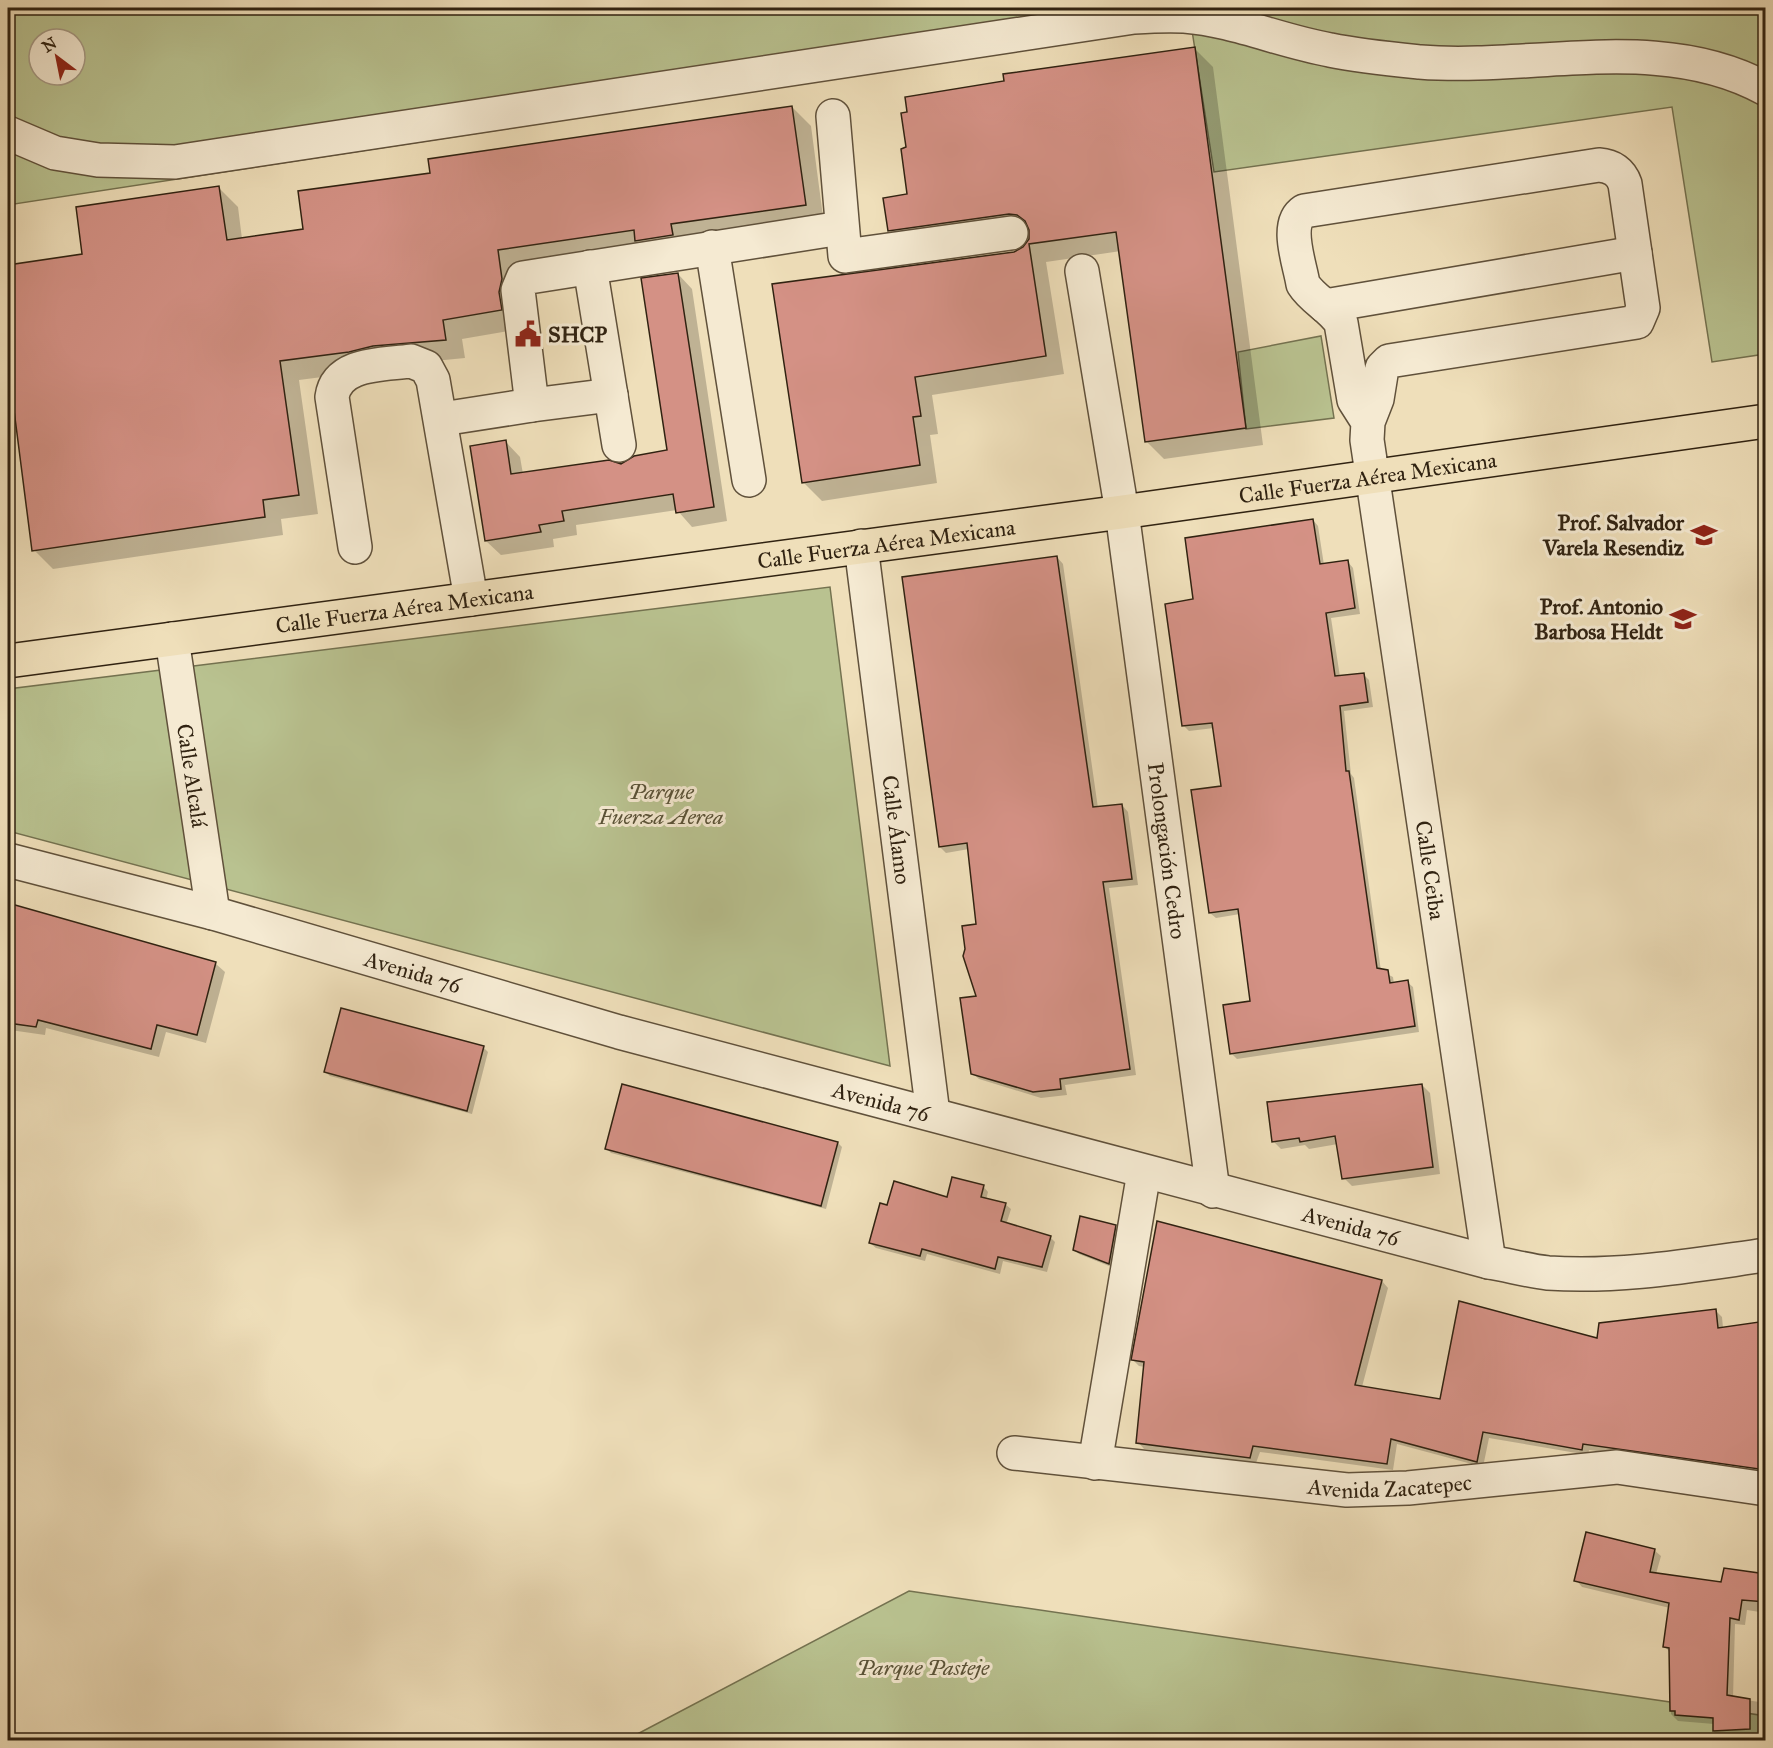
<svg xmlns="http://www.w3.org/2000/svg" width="1773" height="1748" font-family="'IM FELL Great Primer',serif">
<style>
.green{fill:#b9c290;stroke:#747250;stroke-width:1.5;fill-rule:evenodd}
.shadow{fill:#0003}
.building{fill:#d49185;stroke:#302211;stroke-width:1.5}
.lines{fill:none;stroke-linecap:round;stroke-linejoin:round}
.minor-casing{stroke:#60513b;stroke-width:36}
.major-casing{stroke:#302211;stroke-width:36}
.minor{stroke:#f5ead2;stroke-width:33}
.major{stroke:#efdfba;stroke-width:33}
.labels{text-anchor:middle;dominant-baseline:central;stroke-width:6;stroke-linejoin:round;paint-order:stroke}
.poi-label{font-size:22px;font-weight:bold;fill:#302211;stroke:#f5ead2;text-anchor:end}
.street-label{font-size:22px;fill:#302211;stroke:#f5ead2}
.park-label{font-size:22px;font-style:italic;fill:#595237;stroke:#f5ead2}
</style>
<rect width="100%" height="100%" fill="#efdfba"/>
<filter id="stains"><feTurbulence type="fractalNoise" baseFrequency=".00333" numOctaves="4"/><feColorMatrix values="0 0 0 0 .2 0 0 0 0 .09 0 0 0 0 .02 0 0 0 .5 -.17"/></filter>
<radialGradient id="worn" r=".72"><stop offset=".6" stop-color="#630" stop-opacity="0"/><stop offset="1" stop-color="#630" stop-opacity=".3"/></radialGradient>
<!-- green -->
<path class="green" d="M8 8H1765V354L1712 362 1672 107 1214 172 1191 24 8 205ZM39 39H75V75H39Z
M1321 336 1334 418 1246 429 1238 352Z
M830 587 890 1066 8 831V689Z
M909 1591 1766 1716 1763 1740H626Z"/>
<!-- shadow -->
<path class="shadow" d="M1195 49 1213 67 1263 445 1164 459 1146 441 1121 251 1046 262 1064 374 932 395 938 434 930 435 937 483 822 501 804 483 1014 253 1024 249 1030 240 1031 232H1028L907 249 889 230 909 196Z
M792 107 811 126 824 224 517 268 520 329 462 339 465 358 393 365 369 371 299 380 318 514 281 519 283 535 53 569 34 550 14 399 8 400V266L84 255 219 188 238 207 242 239 305 230 432 174Z
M678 274 692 289 727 521 692 527 677 510 576 525 577 535 553 539 554 547 501 555 486 541 506 442 520 457 523 474 622 465 669 451Z
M1313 520 1318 526 1324 565 1348 562 1353 568 1360 614 1331 618 1340 677 1363 674 1369 680 1373 707 1344 711 1351 774 1354 778 1381 971 1393 977 1394 984 1407 982 1413 987 1419 1032 1237 1059 1231 1053 1252 1003 1240 914 1216 918 1210 913 1222 787 1214 728 1189 731 1184 726 1196 601Z
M1057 557 1063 564 1098 808 1122 805 1128 812 1138 885 1109 888 1136 1075 1065 1085 1067 1095 1041 1098 979 1079 972 1073 978 997V926L969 849 946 853 940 847Z
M8 907 216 964 225 972 206 1043 166 1032 159 1057 46 1028 45 1035 10 1030 8 1028Z
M483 1047 488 1052 472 1114 330 1076 325 1072Z
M1422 1085 1430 1093 1440 1174 1352 1186 1344 1178 1338 1144 1309 1149 1305 1145 1281 1149 1273 1141Z
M838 1143 842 1147 826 1209 611 1153 606 1148Z
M983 1186 988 1192 986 1200 1005 1204 1011 1209 1006 1225 1050 1237 1055 1242 1047 1272 1003 1261 1000 1274 927 1254 925 1261 876 1248 870 1243 889 1206 948 1199Z
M1158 1223 1382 1281 1388 1288 1362 1387 1441 1401 1598 1340 1716 1311 1722 1317 1723 1328 1766 1322V1475L1589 1450 1588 1455 1489 1438 1483 1467 1397 1444 1393 1470 1260 1452 1256 1463 1144 1449 1138 1442 1145 1367 1139 1366 1133 1360Z
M1115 1226 1120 1231 1114 1268 1079 1254 1074 1250Z
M1654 1550 1661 1556 1656 1574 1723 1583 1766 1575V1613L1747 1610 1745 1625 1735 1624 1733 1698 1766 1703V1740L1720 1738 1714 1732V1724L1678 1721 1671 1714 1670 1652 1665 1647 1670 1608 1582 1587 1576 1580Z"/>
<!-- building -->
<path class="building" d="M1195 47 1246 428 1145 442 1116 232 1029 244 1046 356 915 377 921 416 913 417 920 465 802 483 772 284 1014 252 1023 247 1029 239V230L1025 221 1017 215 1009 214 888 231 883 198 907 194 901 149 906 147 901 113 907 112 905 97 1004 81 1003 74Z
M792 106 806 205 671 224 673 235 635 241 634 230 498 250 502 279 499 292 502 310 443 320 446 340 373 346 349 352 280 361 299 495 263 500 265 517 32 551 8 363V265L82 254 76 207 219 186 227 240 303 229 298 191 430 173 428 159Z
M678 273 714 507 676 513 673 494 562 511 564 521 539 525 541 532 485 541 470 446 506 440 511 474 609 460 621 464 634 456 667 450 641 278Z
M1313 519 1320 564 1348 560 1355 608 1326 613 1335 676 1364 673 1368 702 1340 706 1346 771H1349L1377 968 1388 970 1390 983 1408 980 1415 1026 1230 1054 1223 1005 1250 1001 1238 909 1209 913 1191 790 1221 786 1212 723 1182 726 1165 604 1193 599 1185 538Z
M1057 556 1093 807 1122 804 1132 879 1103 882 1130 1069 1060 1079 1061 1089 1033 1092 971 1074 960 998 976 996 963 956 965 949 962 926 976 924 967 843 939 847 902 577Z
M8 903 216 962 197 1035 157 1025 151 1049 38 1020 36 1027 8 1023Z
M341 1008 484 1046 467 1111 324 1072Z
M622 1084 838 1142 821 1206 605 1149Z
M1422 1084 1433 1167 1342 1179 1335 1136 1300 1142 1299 1138 1272 1142 1267 1102Z
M952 1177 984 1185 981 1197 1006 1203 1001 1221 1051 1236 1042 1267 998 1257 995 1269 922 1249 920 1256 869 1243 880 1203 887 1205 894 1181 947 1197Z
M1080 1216 1116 1225 1109 1264 1073 1250Z
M1157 1221 1382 1280 1355 1385 1440 1399 1459 1301 1597 1338 1599 1323 1716 1309 1718 1328 1766 1321V1470L1583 1444 1582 1450 1483 1432 1477 1462 1391 1439 1387 1464 1253 1446 1250 1458 1136 1443 1144 1362 1131 1360Z
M1586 1532 1655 1549 1650 1572 1721 1582 1724 1568 1766 1574V1602L1742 1600 1739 1620 1730 1618 1727 1695 1750 1699V1729L1713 1731V1718L1675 1715V1711H1670L1669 1648 1663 1647 1669 1603 1574 1581Z"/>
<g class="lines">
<!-- minor casing -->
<g class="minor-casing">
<g id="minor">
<path d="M833 116 845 256 1011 233"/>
<path d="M8 133 55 153 98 160 175 162 1134 17C1150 16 1167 15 1184 16 1234 20 1280 41 1330 50 1359 56 1390 59 1420 62 1534 71 1661 31 1766 89"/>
<path d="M712 247 749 480"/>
<path d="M590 267 619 445"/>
<path id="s1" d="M1082 271 1122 512 1213 1191"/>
<path d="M1325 306 1635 253"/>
<path d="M611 395 532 405 518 290 523 278 841 228"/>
<path d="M442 419 532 405"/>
<path id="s2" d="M1368 422 1354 400 1341 323C1331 307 1313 300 1303 284 1300 264 1284 224 1304 211L1599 165C1612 166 1621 172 1625 184L1643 308 1637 322 1389 361 1382 368 1377 399 1368 422 1367 440 1489 1262"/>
<path id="s3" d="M861 546 933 1114"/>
<path d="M355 547 332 397C337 362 383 365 411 361L426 367 433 380 471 599"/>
<path id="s4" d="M172 639 213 913"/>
<path id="s5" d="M8 860 213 913 619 1032 1489 1262C1508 1265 1529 1271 1548 1273 1621 1278 1693 1265 1766 1255"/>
<path id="s6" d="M1014 1453 1347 1490 1408 1488 1617 1467 1766 1489"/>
<path d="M1095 1463 1144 1172"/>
</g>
</g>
<!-- major casing -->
<g class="major-casing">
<g id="major">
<path id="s7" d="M8 661 1122 512 1766 421"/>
</g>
</g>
<!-- minor -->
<use href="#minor" class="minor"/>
<!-- major -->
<use href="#major" class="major"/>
</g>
<!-- icons -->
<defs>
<g id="civic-bare" transform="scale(2.07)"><path d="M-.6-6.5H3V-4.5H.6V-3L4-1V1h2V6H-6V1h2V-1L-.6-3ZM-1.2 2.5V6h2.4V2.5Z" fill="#8f2418" stroke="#f5ead2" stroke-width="2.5" paint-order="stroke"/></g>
<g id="school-bare" transform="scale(2.07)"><path d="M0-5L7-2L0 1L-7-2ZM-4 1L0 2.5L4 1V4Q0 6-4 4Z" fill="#8f2418" stroke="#f5ead2" stroke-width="2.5" paint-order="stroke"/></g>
</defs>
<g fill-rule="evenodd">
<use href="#civic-bare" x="528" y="334"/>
<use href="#school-bare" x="1704" y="535"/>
<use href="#school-bare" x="1683" y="619"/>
</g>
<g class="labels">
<!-- poi labels -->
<g class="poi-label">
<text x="548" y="334" text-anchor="start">SHCP</text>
<text x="1684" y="522">Prof. Salvador<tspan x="1684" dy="25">Varela Resendiz</tspan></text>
<text x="1663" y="606">Prof. Antonio<tspan x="1663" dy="25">Barbosa Heldt</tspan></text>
</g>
<!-- street labels -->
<g class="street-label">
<text stroke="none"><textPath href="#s7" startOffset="1372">Calle Fuerza Aérea Mexicana</textPath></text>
<text stroke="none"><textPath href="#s7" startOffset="886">Calle Fuerza Aérea Mexicana</textPath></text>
<text stroke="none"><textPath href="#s7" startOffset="400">Calle Fuerza Aérea Mexicana</textPath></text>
<text stroke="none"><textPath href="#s4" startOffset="138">Calle Alcalá</textPath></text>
<text stroke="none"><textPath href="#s3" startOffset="286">Calle Álamo</textPath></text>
<text stroke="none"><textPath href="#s1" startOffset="586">Prolongación Cedro</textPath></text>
<text stroke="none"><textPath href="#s2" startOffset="1479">Calle Ceiba</textPath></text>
<text stroke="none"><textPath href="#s5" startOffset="420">Avenida 76</textPath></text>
<text stroke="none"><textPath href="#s5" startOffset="906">Avenida 76</textPath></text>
<text stroke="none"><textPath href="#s5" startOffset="1392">Avenida 76</textPath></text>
<text stroke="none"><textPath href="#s6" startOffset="378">Avenida Zacatepec</textPath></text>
</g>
<!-- park labels -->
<g class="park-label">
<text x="661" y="791">Parque<tspan x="661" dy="25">Fuerza Aerea</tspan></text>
<text x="923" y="1667">Parque Pasteje</text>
</g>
</g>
<!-- margin -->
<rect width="1773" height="1748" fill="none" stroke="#efdfba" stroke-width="30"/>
<rect x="9" y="9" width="1755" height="1730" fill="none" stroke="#302211" stroke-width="3"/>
<rect x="15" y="15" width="1743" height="1718" fill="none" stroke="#302211" stroke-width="1.5"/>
<!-- north arrow -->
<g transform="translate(57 57) rotate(328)"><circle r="28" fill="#f5ead2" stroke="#a69a85" stroke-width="1.5"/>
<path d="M0-4.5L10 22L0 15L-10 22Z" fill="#8f2418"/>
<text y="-9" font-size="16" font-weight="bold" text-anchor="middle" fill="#302211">N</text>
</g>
<rect width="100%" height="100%" filter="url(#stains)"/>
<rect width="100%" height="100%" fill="url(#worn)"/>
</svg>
